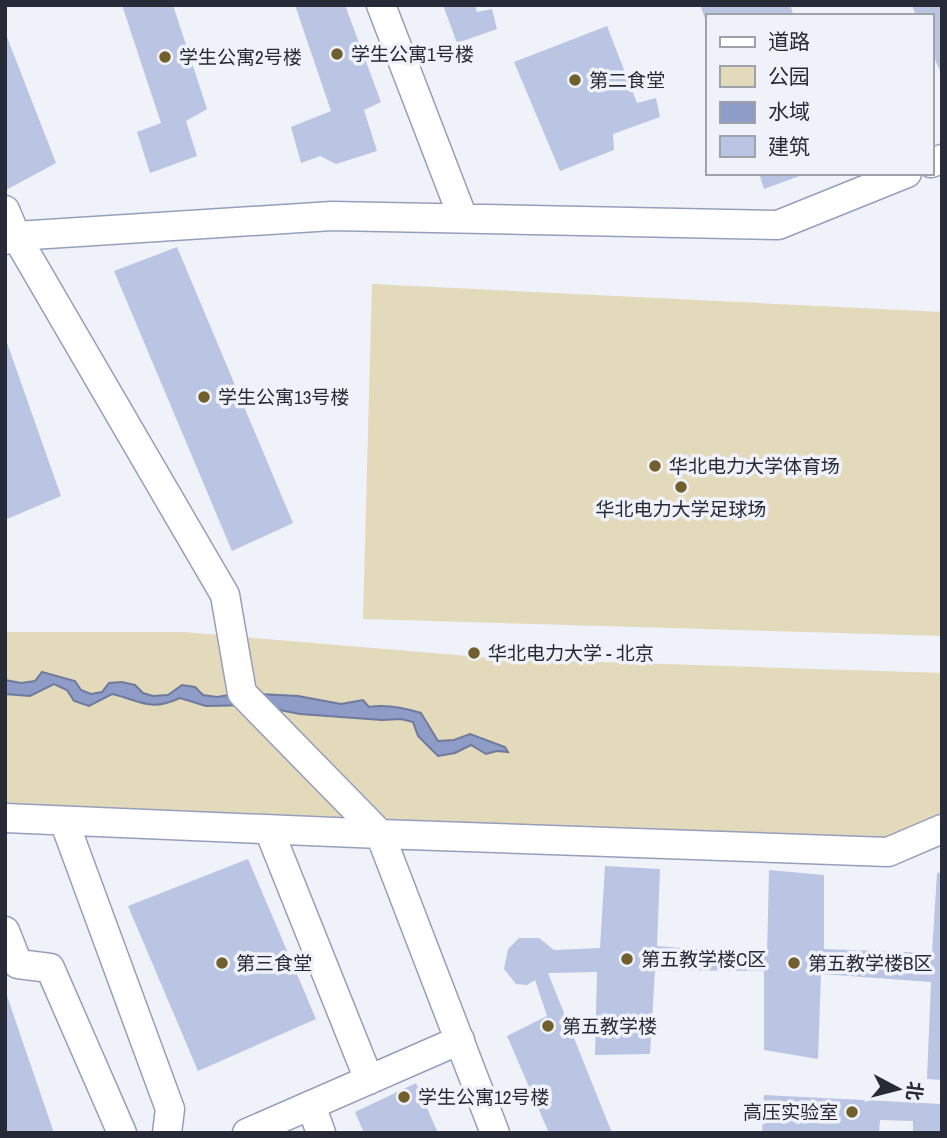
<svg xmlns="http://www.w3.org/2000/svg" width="947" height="1138" font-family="'Archivo Narrow','Noto Sans SC',sans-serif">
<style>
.green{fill:#e3d9bb}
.water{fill:#8e9cc7;stroke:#6f7a9c;stroke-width:2}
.building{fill:#bac5e4}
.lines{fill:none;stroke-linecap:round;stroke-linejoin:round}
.minor-casing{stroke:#959fbd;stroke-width:31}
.minor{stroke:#fff;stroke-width:28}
.poi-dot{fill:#71602e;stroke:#f0f2f9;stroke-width:2.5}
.labels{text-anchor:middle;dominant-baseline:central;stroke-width:7;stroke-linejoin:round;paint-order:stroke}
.poi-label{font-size:19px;fill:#272b37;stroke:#f0f2f9;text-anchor:start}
</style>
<rect width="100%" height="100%" fill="#f0f2f9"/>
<!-- green -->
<path class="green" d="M372 284 942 312V636L363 619Z
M5 632H183L505 659 942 673V829L888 852 5 818Z"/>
<!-- water -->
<path class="water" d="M42 672 75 681 81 690 91 694 102 692 109 683 122 682 135 685 143 693 153 696 168 695 182 685 195 687 203 695 217 697 241 693 298 696 341 704 363 700 369 707C386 704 405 708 421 713L438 741 454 740 470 734 505 747 508 752 497 751 486 754 471 745 455 753 438 756 418 736 413 722 401 719 382 720 300 714 254 705 206 706 180 698C149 712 142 701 112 694L89 706 74 701 67 690 54 684 30 696 5 694V680L21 683 35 681Z"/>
<!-- building -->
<path class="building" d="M122 5H173L207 109 186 121 197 156 150 173 137 132 161 123Z
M295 5H345L381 102 364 110 377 151 336 164 320 156 301 163 291 127 331 111Z
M443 5H475L477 12 492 9 497 29 457 43Z
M700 5H790L794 16H707V24Z
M912 5H942V75L931 51V16H916Z
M607 26 637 103 656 98 660 117 613 134 614 150 560 171 514 62Z
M5 32 56 163 6 190 5 188Z
M759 173H805V174L764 189Z
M177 247 293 523 232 551 114 271Z
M6 340 61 496 7 519 5 515Z
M248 859 316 1019 198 1071 128 906Z
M605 866 660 869 657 946 767 955 769 870 824 875V949L932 953 937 873 942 872V1080L927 1079 931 982 821 974 818 1059 764 1050V971L655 970 650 1054 595 1055 597 972 548 973 612 1133H549L507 1036 547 1016 535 980 527 985 516 984 504 969 508 949 519 938H539L554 950 600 948Z
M5 993H6L54 1133H5Z
M416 1083 438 1133H364L355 1112Z
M764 1095 942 1104V1133H913V1121L880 1120 879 1133H762Z"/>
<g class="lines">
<!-- minor casing -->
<g class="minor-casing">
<path id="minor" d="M381 5 463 218
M931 163 942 159
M5 210 16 236 225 595 242 693 380 834 495 1133
M5 240 16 236 332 216 778 225 907 173
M5 818 380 834 888 852 942 829
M64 821 170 1109 167 1133
M269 830 369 1080
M5 931 18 964 50 968 122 1133
M311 1105 321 1133
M247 1133 460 1040"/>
</g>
<!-- minor -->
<use href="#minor" class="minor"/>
</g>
<!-- markers -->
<g class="poi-dot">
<circle cx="337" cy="54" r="7"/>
<circle cx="165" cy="57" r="7"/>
<circle cx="575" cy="80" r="7"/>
<circle cx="204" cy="397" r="7"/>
<circle cx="655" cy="466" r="7"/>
<circle cx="681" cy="487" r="7"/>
<circle cx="474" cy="653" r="7"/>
<circle cx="627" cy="959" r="7"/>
<circle cx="222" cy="963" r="7"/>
<circle cx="794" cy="963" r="7"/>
<circle cx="548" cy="1026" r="7"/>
<circle cx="404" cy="1097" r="7"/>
<circle cx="852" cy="1112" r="7"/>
</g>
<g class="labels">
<!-- poi labels -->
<g class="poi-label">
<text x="351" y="54">学生公寓1号楼</text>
<text x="179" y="57">学生公寓2号楼</text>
<text x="589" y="80">第二食堂</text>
<text x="218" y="397">学生公寓13号楼</text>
<text x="669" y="466">华北电力大学体育场</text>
<text x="681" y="509" text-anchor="middle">华北电力大学足球场</text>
<text x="488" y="653">华北电力大学 - 北京</text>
<text x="641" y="959">第五教学楼C区</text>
<text x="236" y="963">第三食堂</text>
<text x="808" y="963">第五教学楼B区</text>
<text x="562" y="1026">第五教学楼</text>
<text x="418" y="1097">学生公寓12号楼</text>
<text x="838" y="1112" text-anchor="end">高压实验室</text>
</g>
</g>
<!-- border -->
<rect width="947" height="1138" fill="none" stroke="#272b37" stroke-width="14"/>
<!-- legend -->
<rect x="706" y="14" width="228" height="161" fill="#f0f2f9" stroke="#a0a2ab" stroke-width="2"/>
<rect x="720" y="37" width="35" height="10" fill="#ffffff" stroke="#a0a2ab" stroke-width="2"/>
<text x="768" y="49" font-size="21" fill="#272b37">道路</text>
<rect x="720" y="66" width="35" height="21" fill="#e3d9bb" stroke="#a0a2ab" stroke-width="2"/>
<text x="768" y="84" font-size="21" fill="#272b37">公园</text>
<rect x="720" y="102" width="35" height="21" fill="#8e9cc7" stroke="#a0a2ab" stroke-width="2"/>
<text x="768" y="119" font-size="21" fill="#272b37">水域</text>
<rect x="720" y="136" width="35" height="21" fill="#bac5e4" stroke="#a0a2ab" stroke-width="2"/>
<text x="768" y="154" font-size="21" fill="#272b37">建筑</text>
<!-- north arrow -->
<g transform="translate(898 1089) rotate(97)" stroke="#f0f2f9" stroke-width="5" paint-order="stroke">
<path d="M0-5L12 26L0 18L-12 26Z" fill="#272b37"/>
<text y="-10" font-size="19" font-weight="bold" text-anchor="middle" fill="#272b37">北</text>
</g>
</svg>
